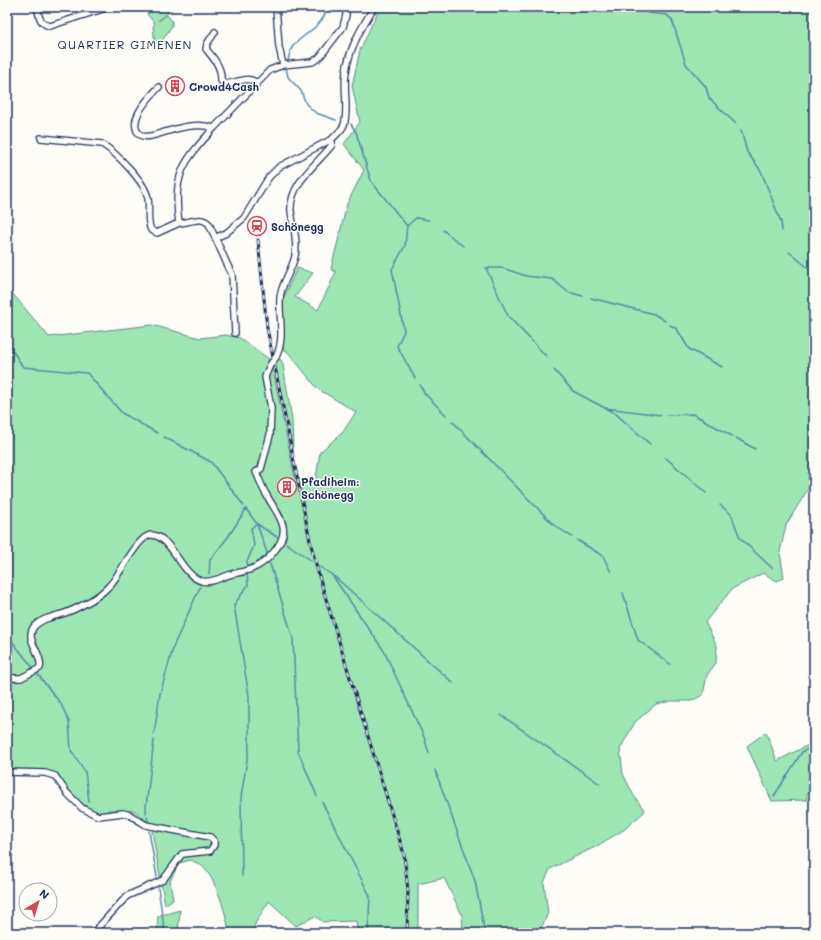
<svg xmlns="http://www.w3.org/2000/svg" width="821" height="940" font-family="Mali,sans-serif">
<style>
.built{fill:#fceee0}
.green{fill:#9de6b4;stroke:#5c8a89}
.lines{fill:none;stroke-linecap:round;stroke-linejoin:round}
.stream{stroke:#5389a7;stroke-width:1.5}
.street-casing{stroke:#1b2f5e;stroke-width:8}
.street{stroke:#fdfcf7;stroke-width:5.5}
.rail-casing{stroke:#1b2f5e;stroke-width:3}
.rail{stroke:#fdfcf7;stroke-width:1.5;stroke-dasharray:4.5;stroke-linecap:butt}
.street-bridge-casing{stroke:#1b2f5e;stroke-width:8;stroke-linecap:butt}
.street-bridge{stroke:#fdfcf7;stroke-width:5.5}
.labels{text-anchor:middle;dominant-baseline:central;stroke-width:3;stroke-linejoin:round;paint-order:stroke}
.poi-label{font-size:11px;font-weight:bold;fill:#1b2f5e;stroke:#fdfcf7;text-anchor:start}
.neighbourhood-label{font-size:12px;letter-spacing:1px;fill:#1b2f5e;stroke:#fdfcf7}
</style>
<rect width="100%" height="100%" fill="#fdfcf7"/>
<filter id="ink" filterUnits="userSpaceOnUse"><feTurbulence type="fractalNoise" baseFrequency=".025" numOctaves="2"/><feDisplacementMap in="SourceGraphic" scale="8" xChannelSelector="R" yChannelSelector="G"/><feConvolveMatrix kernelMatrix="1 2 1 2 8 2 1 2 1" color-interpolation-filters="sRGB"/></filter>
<g filter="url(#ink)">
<!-- built -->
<path class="built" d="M275 362 299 479 295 478 272 366Z"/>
<!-- green -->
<path class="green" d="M155 7H171L173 9 158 21 167 15 172 21V26L159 45H155L153 26 155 24 147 14Z
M380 7H814V479L786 525 780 552 784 578 777 581 763 573 732 589 705 622 717 646 716 663 707 675 703 695 691 701H672L656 704 635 722 620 749 623 774 634 796 645 811 625 829 595 847 550 869 544 883 548 913 539 933H463L462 915 444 878 418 884V933H358L356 921 323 922 315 916 296 926 269 901 256 922 252 933H229C227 916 216 878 202 866 199 864 195 862 191 860L179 863 170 881 173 899 165 905 151 825 135 811 109 810 99 816 56 783 55 775 7 768V287L49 337 152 325 200 338 226 335 240 338 269 359 263 382 269 404 270 418 262 469 272 403 268 378 272 366 295 478 308 481 316 478 320 452 343 432 356 412 318 389 287 351 283 350V299L297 268 313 273 295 297 318 310 336 272 331 269 347 204 364 170 344 144 360 122 352 86 360 50Z
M277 358 281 360 283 365 292 420 293 452 275 362Z
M766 732 777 761 814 742V790L807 793V800L772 801 747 746Z
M180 910 178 933H157L158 916Z"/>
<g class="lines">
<!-- stream -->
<path class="stream" d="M644 7 649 13 667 15 672 20 686 64 706 87 709 98 736 124
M288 61C289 56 290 50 293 46 303 34 327 24 326 7
M286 68 288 77 301 91 306 104 316 113 336 120
M351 124 356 132 371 181 407 226 416 218 429 220
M741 130 747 152 761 171 781 222 782 231
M407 226 405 246 392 269 404 331 397 346 415 378
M443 230 463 246
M789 252 812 271 814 276
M591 298 654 314 665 321
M670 325 677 329 689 349 722 367
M7 342 23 367 87 373 122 413 157 433
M547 357 508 316 486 268H502L526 276 552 279 568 292 583 296
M554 370 573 391 616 414 650 444
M420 385 425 394 446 415
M606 408 661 415
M667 415 693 414 732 436
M452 421 554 525 572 537
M164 437 211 462 244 506
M736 438 755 449
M665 457 706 493
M720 505 731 514 740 538 772 568
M577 540 603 556 611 572
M286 543 312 561
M270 564 293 638 298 751 317 796
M320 567 332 575 384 651 424 737 429 753
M247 568V562L254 545 251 528 257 524 267 553
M209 574 210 560 228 537 246 509 257 524 277 537
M334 576 453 683
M623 593 638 640 670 664
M7 635 34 669
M36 672 61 704 69 722 71 750 85 772 89 801
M501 715 600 784
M154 734 160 694 174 645 200 587
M435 770 475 881 485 933
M774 796 802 752 814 746
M322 802 370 896 368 933
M146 813V807L154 740
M147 817 148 820
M149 831 157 877
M242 876 241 797 249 748V696L234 605 248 585 247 572
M158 888 165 933"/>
<!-- street casing -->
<g class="street-casing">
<path id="street" d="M38 7C38 16 40 24 50 26L109 7
M276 7 279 47 283 65
M215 32 207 44 206 49C214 59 222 67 221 81L225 84C236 83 246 76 256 82
M159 87C150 97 130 116 137 131 141 137 145 137 151 136 171 131 193 121 214 128L270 70 283 65 312 62 319 58 343 27 346 15V7
M214 128C183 162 172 175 179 223 189 223 201 215 209 224L232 275 235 333
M41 138 102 144C116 153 146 182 148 199 150 209 146 220 151 230L157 233 179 223
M215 238 226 233 244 218 269 177 279 167 332 139C336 135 342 130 344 125 349 109 343 89 346 72 349 48 362 27 374 7
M276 357C285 339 279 319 280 299 280 285 292 271 295 256 298 241 293 226 291 211 289 184 317 164 332 145V139
M7 678H21L40 668C43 654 25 640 33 628 40 618 57 616 68 612 82 606 99 597 109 586 120 576 138 534 152 535 172 536 181 576 202 581 213 584 226 574 237 573 252 570 263 565 273 553 294 528 279 518 266 494 262 488 260 480 256 472L261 469 270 435 271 408 265 377 270 365
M7 772 45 773 55 776 67 793 82 808 98 816 123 813 130 815 146 825 210 837 214 841V845L210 851 182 854 163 880 127 896 93 933"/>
</g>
<!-- street -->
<use href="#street" class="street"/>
<!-- rail casing -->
<g class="rail-casing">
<path id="rail" d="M258 240 267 328 310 541 319 576 404 854 408 891 407 933"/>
</g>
<!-- rail -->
<use href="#rail" class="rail"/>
<!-- street-bridge casing -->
<g class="street-bridge-casing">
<path id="street-bridge" d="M270 365 276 357"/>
</g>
<!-- street-bridge -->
<use href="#street-bridge" class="street-bridge"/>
</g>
</g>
<!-- icons -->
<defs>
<g id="building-ring" transform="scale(1)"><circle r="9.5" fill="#fdfcf7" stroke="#d1495b" stroke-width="1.5"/><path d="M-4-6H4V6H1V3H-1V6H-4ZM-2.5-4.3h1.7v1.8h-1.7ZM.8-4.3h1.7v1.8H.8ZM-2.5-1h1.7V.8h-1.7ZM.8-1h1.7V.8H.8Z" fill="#d1495b"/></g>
<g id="station-ring" transform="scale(1)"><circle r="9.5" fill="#fdfcf7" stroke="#d1495b" stroke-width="1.5"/><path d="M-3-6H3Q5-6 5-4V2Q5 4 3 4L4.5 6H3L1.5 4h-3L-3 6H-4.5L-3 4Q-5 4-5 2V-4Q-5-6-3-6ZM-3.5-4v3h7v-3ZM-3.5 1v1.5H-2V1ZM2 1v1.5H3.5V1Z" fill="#d1495b"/></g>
</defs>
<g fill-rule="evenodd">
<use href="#building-ring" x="175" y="86"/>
<use href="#station-ring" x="257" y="226"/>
<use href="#building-ring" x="287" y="487"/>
</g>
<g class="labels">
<!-- poi labels -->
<g class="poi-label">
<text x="189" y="86">Crowd4Cash</text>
<text x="271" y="226">Schönegg</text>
<text x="301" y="481">Pfadiheim:<tspan x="301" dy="13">Schönegg</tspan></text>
</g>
<!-- neighbourhood labels -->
<g class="neighbourhood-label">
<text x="125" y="44">QUARTIER GIMENEN</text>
</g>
</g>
<!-- margin -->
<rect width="821" height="940" fill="none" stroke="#fdfcf7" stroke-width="24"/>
<rect x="12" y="12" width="797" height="916" fill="none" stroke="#1b2f5e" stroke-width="1.5" filter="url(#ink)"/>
<!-- north arrow -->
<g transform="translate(38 902) rotate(38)"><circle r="19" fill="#fdfcf7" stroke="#a3aaba"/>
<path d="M0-3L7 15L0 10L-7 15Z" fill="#d1495b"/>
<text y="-6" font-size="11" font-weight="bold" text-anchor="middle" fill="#1b2f5e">N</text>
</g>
</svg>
